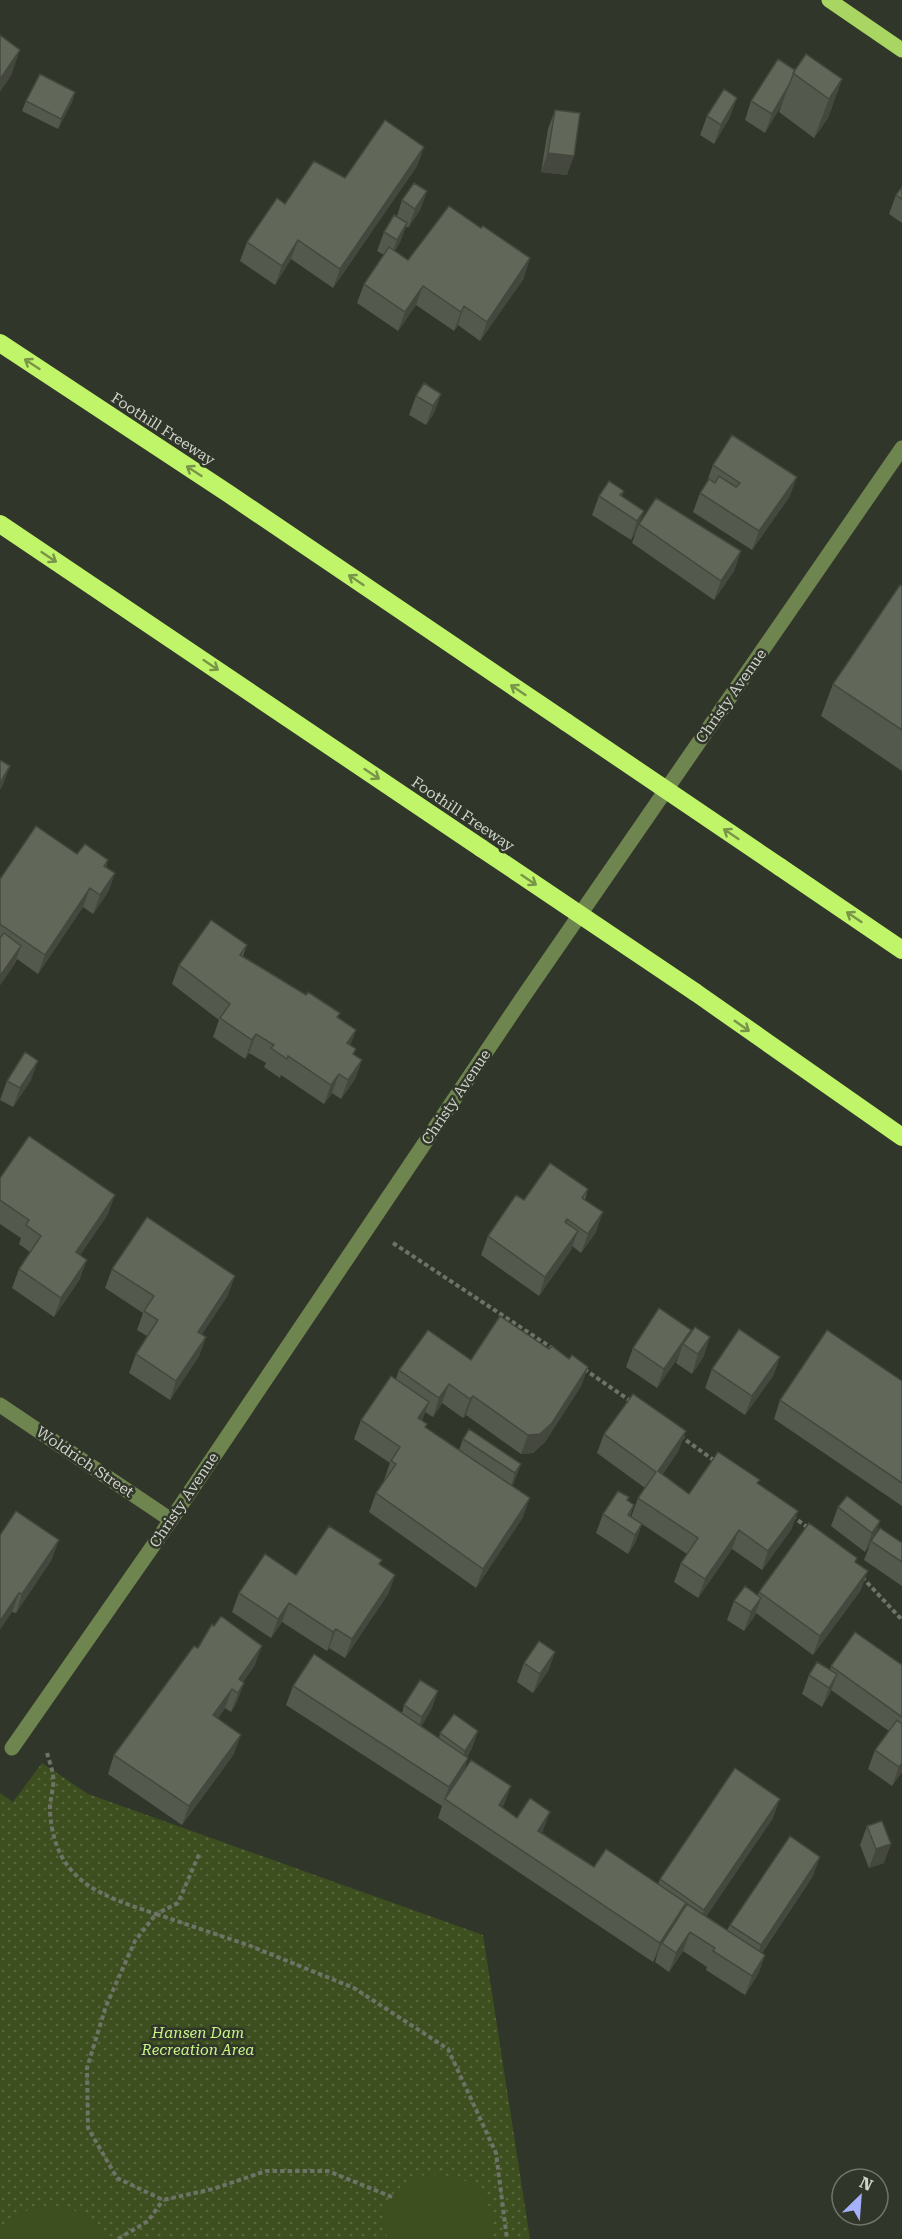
<svg xmlns="http://www.w3.org/2000/svg" width="902" height="2239" font-family="'Roboto Serif',serif">
<style>
.park{fill:url(#park-dots)}
.garden{fill:#3d4f1f}
.lines{fill:none;stroke-linecap:round;stroke-linejoin:round}
.path{stroke:#6e7368;stroke-width:4;stroke-dasharray:4.5 3;stroke-linecap:butt}
.minor{stroke:#6f8550;stroke-width:15}
.major{stroke:#a9d563;stroke-width:15}
.highway{stroke:#c0f469;stroke-width:18}
.highway-bridge{stroke:#c0f469;stroke-width:18}
.wall{fill:#53594d}
.shaded-wall{fill:#44483e}
.building{fill:#616759;stroke:#44483e;stroke-width:1.5}
.oneway{stroke:#789549}
.labels{text-anchor:middle;dominant-baseline:central;stroke-width:5;stroke-linejoin:round;paint-order:stroke}
.street-label{font-size:15px;fill:#d0d3cb;stroke:#303629}
.park-label{font-size:15px;font-style:italic;fill:#c9f586;stroke:#303629}
</style>
<defs>
<pattern id="park-dots" width="8" height="8" patternUnits="userSpaceOnUse" patternTransform="scale(1.5)"><rect width="8" height="8" fill="#3d4f1f"/><path d="M2 2h.1M6 6h.1" fill="none" stroke="#58673e" stroke-width="1.8" stroke-linecap="round"/></pattern>
</defs>
<rect width="100%" height="100%" fill="#303629"/>
<!-- park -->
<path class="park" d="M42 1763 88 1794 483 1935 530 2239H0V1793L13 1802Z"/>
<!-- garden -->
<path class="garden" d="M430 2174C474 2176 497 2193 490 2239H388C376 2206 398 2179 430 2174Z
M52 2205C75 2209 98 2217 111 2239H0V2229C14 2213 31 2208 52 2205Z"/>
<g class="lines">
<!-- path -->
<path class="path" d="M393 1243 555 1350
M584 1369 632 1402
M680 1436 715 1461
M792 1516 810 1529
M862 1577 902 1620
M47 1753C49 1760 52 1768 53 1775 55 1787 49 1800 50 1812 55 1881 99 1895 156 1914L178 1903 200 1852
M392 2197 328 2171H266L213 2189 163 2200 117 2178 88 2128 87 2068 106 2006 135 1941 156 1914 248 1945 354 1988 448 2049 496 2153 507 2239
M118 2239 148 2221 163 2200"/>
<!-- minor -->
<path class="minor" d="M0 1405 171 1520
M12 1748 171 1520 521 1000 902 448"/>
<!-- major -->
<path class="major" d="M829 0 902 50"/>
<!-- highway -->
<path class="highway" d="M0 343 229 494 566 722
M0 524 481 848
M780 867 902 950
M695 992 902 1137"/>
<!-- highway-bridge -->
<path class="highway-bridge" d="M566 722 780 867
M481 848 695 992"/>
</g>
<!-- wall -->
<path class="wall" d="M795 70 842 79 828 118 814 138 779 112 782 104 765 133 745 120 751 101Z
M75 92 72 102 58 129 22 111 26 101Z
M555 110 567 175 541 172 548 129Z
M707 116 730 117 714 144 700 135Z
M424 147 417 166 333 288 291 259 275 285 240 261 247 242 285 204Z
M902 187V223L889 214 896 195Z
M427 191 420 210 408 228 406 226 400 242 395 251 408 260 524 278 480 341 458 325 454 331 416 305 398 331 357 303 364 284 384 255 377 251 384 232 397 216 402 200Z
M441 394 434 413 426 425 409 415 416 396Z
M713 465 790 496 752 550 693 512 700 493 706 484Z
M624 491 622 496 640 522 741 551 734 571 714 600 632 543 636 532 631 540 592 515 599 496Z
M902 586V771L821 716 833 684Z
M77 854 108 860 106 867 115 873 108 892 93 914 83 907 38 974 17 959 14 965 0 985V879Z
M247 945 243 956 306 995 340 1013 338 1018 356 1030 350 1045 354 1055 362 1060 355 1079 341 1099 332 1093 324 1104 281 1075 280 1078 264 1067 266 1063 249 1053 245 1059 213 1037 219 1020 172 984 179 965Z
M31 1080 13 1107 0 1100 7 1081Z
M0 1178 108 1214 80 1255V1279L54 1317 12 1288 19 1269 30 1252 19 1244 21 1238 0 1224Z
M588 1189 585 1200 596 1232 581 1253 572 1246 571 1250 539 1296 481 1255 488 1236 524 1200Z
M112 1269 228 1295 202 1334 206 1337 199 1356 170 1400 129 1373 136 1354 147 1336 137 1330 143 1313 105 1288Z
M688 1338 704 1356 692 1374 676 1363 679 1356 657 1388 626 1367 633 1348Z
M549 1349 588 1367 581 1386 545 1442 533 1453 521 1454 466 1415 463 1418 442 1403 433 1417 425 1412 422 1421 427 1424 425 1428 459 1450 463 1439 521 1464 512 1486 523 1517 476 1588 369 1512 376 1493 385 1481 384 1480 390 1463 354 1439 361 1420 396 1379 399 1370Z
M780 1357 773 1376 745 1415 705 1388 712 1369Z
M902 1381V1506L774 1419 780 1400Z
M604 1434 679 1450 662 1475 689 1494 758 1484 798 1511 791 1530 762 1570 732 1549 698 1598 674 1582 681 1563 687 1554 642 1524 635 1543 628 1554 596 1533 603 1514 627 1501 634 1505 630 1516 631 1517 638 1498 645 1488 597 1453Z
M838 1507 880 1521 876 1534 902 1543V1586L864 1560 870 1545 865 1552 831 1526Z
M0 1535 52 1559 16 1613 12 1612Z
M856 1562 861 1590 813 1655 756 1613 754 1617 744 1631 727 1620 734 1601 758 1595 759 1592Z
M380 1565 395 1575 388 1594 345 1658 329 1648 327 1651 282 1622 271 1638 232 1612 239 1593 296 1575Z
M198 1648 255 1665 243 1682 237 1702 231 1712 225 1708 218 1718 234 1754 182 1825 108 1774 114 1755Z
M555 1652 548 1671 533 1693 517 1682 524 1663Z
M902 1665V1772L892 1786 868 1769 875 1750 889 1731 831 1690 822 1707 802 1694 809 1675 830 1670 831 1666Z
M293 1686 402 1713 404 1705 438 1691 431 1710 421 1726 439 1738 440 1733 478 1731 471 1750 467 1757 468 1758 463 1772 511 1786 502 1808 517 1818 543 1831 542 1833 594 1867 658 1884 660 1879 773 1818 706 1916 727 1930 730 1925 813 1876 762 1953 765 1955 758 1974 745 1995 706 1970 707 1967 683 1951 669 1972 655 1962 658 1953 653 1962 438 1818 442 1806 286 1705Z
M867 1826 884 1863 869 1868 860 1845Z"/>
<!-- shaded-wall -->
<path class="shaded-wall" d="M20 50 11 76 0 92V79Z
M842 79 828 118 814 138 829 99Z
M789 85 782 104 765 133 772 114Z
M75 92 72 102 58 129 61 119Z
M737 98 730 117 714 144 721 125Z
M424 147 417 166 333 288 340 269Z
M548 153 574 156 567 175 541 172Z
M427 191 420 210 408 228 415 209Z
M407 223 400 242 390 259 397 240Z
M298 240 291 259 275 285 282 266Z
M530 258 524 278 480 341 487 322Z
M423 286 416 305 398 331 405 312Z
M464 306 458 325 454 331 461 312Z
M441 394 434 413 426 425 433 406Z
M797 477 790 496 752 550 759 531Z
M644 511 636 532 631 540 637 521Z
M741 551 734 571 714 600 721 581Z
M10 766 3 785 0 790V783Z
M115 873 108 892 93 914 100 895Z
M90 888 83 907 38 974 45 955Z
M21 946 14 965 0 985V976Z
M356 1030 349 1049 347 1043Z
M256 1034 249 1053 245 1059 252 1040Z
M362 1060 355 1079 341 1099 348 1080Z
M38 1061 31 1080 13 1107 20 1088Z
M339 1074 332 1093 324 1104 331 1085Z
M115 1195 108 1214 69 1271 76 1252Z
M603 1212 596 1232 581 1253 588 1234Z
M578 1231 571 1250 539 1296 545 1277Z
M87 1260 80 1279 54 1317 61 1298Z
M235 1276 228 1295 191 1351 198 1332Z
M691 1330 685 1345 683 1344 679 1356 657 1388 664 1369Z
M206 1337 199 1356 170 1400 176 1381Z
M710 1337 704 1356 692 1374 698 1354Z
M780 1357 773 1376 745 1415 752 1396Z
M588 1367 581 1386 545 1442 533 1453 521 1454 528 1435Z
M449 1384 442 1403 433 1417 439 1398Z
M473 1396 466 1415 463 1418 470 1399Z
M429 1402 422 1421 418 1418Z
M686 1431 679 1450 651 1490 658 1471Z
M521 1464 514 1483 509 1492 515 1473Z
M530 1498 523 1517 476 1588 483 1569Z
M798 1511 791 1530 762 1570 768 1551Z
M880 1521 874 1540 871 1541 870 1545 865 1552 872 1533Z
M642 1524 635 1543 628 1554 635 1535Z
M739 1530 732 1549 698 1598 705 1579Z
M59 1540 52 1559 16 1613 22 1594Z
M868 1571 861 1590 813 1655 820 1636Z
M395 1575 388 1594 345 1658 352 1639Z
M19 1593 12 1612 0 1630V1621Z
M761 1598 754 1617 744 1631 751 1612Z
M289 1603 282 1622 271 1638 278 1619Z
M336 1629 329 1648 327 1651 333 1632Z
M262 1646 255 1665 236 1692 239 1679Z
M555 1652 548 1671 533 1693 540 1674Z
M837 1674 830 1694 822 1707 829 1688Z
M244 1683 237 1702 231 1712 238 1693Z
M232 1689 225 1708 206 1734 213 1715Z
M438 1691 431 1710 416 1736 422 1717Z
M478 1731 471 1750 458 1770 465 1751Z
M241 1735 234 1754 182 1825 189 1806Z
M468 1758 461 1777 445 1799 442 1806 449 1787Z
M902 1763V1772L892 1786 899 1767Z
M511 1786 504 1805 492 1824 499 1805Z
M780 1799 773 1818 698 1929 704 1910Z
M550 1812 543 1831 531 1850 538 1831Z
M891 1844 884 1863 869 1868 876 1849Z
M820 1857 813 1876 754 1964 761 1945Z
M686 1903 679 1922 662 1943 658 1953 653 1962 660 1943Z
M690 1932 683 1951 669 1972 676 1953Z
M765 1955 758 1974 745 1995 752 1976Z"/>
<!-- building -->
<path class="building" d="M0 35 20 50 0 79Z
M806 54 842 79 829 99 793 73Z
M778 59 795 70 789 85 772 114 751 101Z
M40 74 75 92 61 119 26 101Z
M724 89 737 98 721 125 707 116Z
M555 110 580 113 574 156 548 153Z
M385 120 424 147 340 269 298 240 282 266 247 242 277 198 285 204 314 161 345 178Z
M414 183 427 191 415 209 402 200Z
M902 187V199L896 195Z
M449 206 481 228 483 226 530 258 487 322 464 306 461 312 423 286 405 312 364 284 389 247 408 260Z
M394 215 407 223 397 240 384 232Z
M424 383 441 394 433 406 416 396Z
M732 435 797 477 759 531 700 493 709 479 715 483 719 476 736 487 740 483 713 465Z
M609 481 624 491 620 495 644 511 637 521 599 496Z
M656 498 741 551 721 581 639 524Z
M900 585 902 586V730L833 684Z
M0 760 10 766 0 783Z
M36 826 77 854 85 844 108 860 104 866 115 873 100 895 90 888 45 955 0 924V879Z
M211 920 247 945 240 955 306 995 308 992 340 1013 337 1017 356 1030 347 1043 356 1049 353 1054 362 1060 348 1080 339 1074 331 1085 288 1056 287 1059 271 1048 274 1045 256 1034 252 1040 220 1018 230 1004 179 965Z
M4 933 21 946 0 976V938Z
M25 1052 38 1061 20 1088 7 1081Z
M29 1136 115 1195 76 1252 87 1260 61 1298 19 1269 41 1236 26 1225 29 1220 0 1200V1178Z
M550 1163 588 1189 582 1198 603 1212 588 1234 567 1219 565 1222 578 1231 545 1277 488 1236 516 1195 524 1200Z
M147 1217 235 1276 198 1332 206 1337 176 1381 136 1354 158 1320 144 1311 154 1296 112 1269Z
M659 1308 691 1330 664 1369 633 1348Z
M500 1316 549 1349 552 1346 569 1359 572 1355 588 1367 552 1423 540 1434 528 1435 473 1396 470 1399 449 1384 439 1398 399 1370 428 1330 471 1360Z
M695 1327 710 1337 698 1354 683 1344Z
M739 1329 780 1357 752 1396 712 1369Z
M827 1330 902 1381V1483L780 1400Z
M391 1376 429 1402 418 1418 427 1424 425 1427 530 1498 483 1569 376 1493 396 1464 391 1461 400 1447 361 1420Z
M633 1394 686 1431 658 1471 689 1494 718 1452 760 1480 757 1483 798 1511 768 1551 739 1530 705 1579 681 1563 698 1538 638 1498 656 1472 604 1434Z
M469 1429 521 1464 515 1473 463 1439Z
M618 1491 629 1497 627 1500 634 1505 628 1515 642 1524 635 1535 603 1514Z
M847 1496 880 1521 872 1533 838 1507Z
M16 1511 59 1540 22 1594 19 1593 0 1621V1535Z
M809 1523 857 1558 855 1562 868 1571 820 1636 759 1592Z
M329 1526 382 1560 379 1564 395 1575 352 1639 336 1629 333 1632 289 1603 278 1619 239 1593 265 1554 296 1575Z
M880 1528 902 1543V1562L871 1541Z
M745 1586 761 1598 751 1612 734 1601Z
M221 1616 262 1646 239 1679 244 1683 238 1693 232 1689 213 1715 241 1735 189 1806 114 1755 194 1646 198 1648 212 1624 214 1626Z
M855 1632 902 1665V1717L831 1666Z
M539 1641 555 1652 540 1674 524 1663Z
M314 1654 468 1758 449 1787 293 1686Z
M817 1662 837 1674 829 1688 809 1675Z
M420 1680 438 1691 422 1717 404 1705Z
M454 1714 478 1731 465 1751 440 1733Z
M897 1720 902 1724V1763L899 1767 875 1750Z
M471 1760 511 1786 499 1805 517 1818 530 1798 550 1812 538 1831 594 1867 606 1849 686 1903 660 1943 445 1799Z
M735 1768 780 1799 704 1910 660 1879Z
M882 1821 891 1844 876 1849 867 1826Z
M790 1836 820 1857 761 1945 730 1925Z
M687 1904 765 1955 752 1976 713 1951 715 1948 690 1932 676 1953 662 1943Z"/>
<!-- one-way arrows -->
<defs><path id="oneway-shaft" d="M-6 0H5M1.5-3L5.5 0L1.5 3" fill="none" stroke-width="1.6" stroke-linecap="round" stroke-linejoin="round" transform="scale(1.5)"/></defs>
<g class="oneway">
<use href="#oneway-shaft" transform="translate(32 364) rotate(-147)"/>
<use href="#oneway-shaft" transform="translate(194 471) rotate(-147)"/>
<use href="#oneway-shaft" transform="translate(49 557) rotate(34)"/>
<use href="#oneway-shaft" transform="translate(356 580) rotate(-146)"/>
<use href="#oneway-shaft" transform="translate(211 665) rotate(34)"/>
<use href="#oneway-shaft" transform="translate(518 690) rotate(-146)"/>
<use href="#oneway-shaft" transform="translate(372 774) rotate(34)"/>
<use href="#oneway-shaft" transform="translate(731 834) rotate(-146)"/>
<use href="#oneway-shaft" transform="translate(529 880) rotate(34)"/>
<use href="#oneway-shaft" transform="translate(854 917) rotate(-146)"/>
<use href="#oneway-shaft" transform="translate(742 1026) rotate(35)"/>
</g>
<g class="labels">
<!-- street labels -->
<g class="street-label">
<text transform="translate(163 429) rotate(33)">Foothill Freeway</text>
<text transform="translate(731 696) rotate(-55)">Christy Avenue</text>
<text transform="translate(463 814) rotate(34)">Foothill Freeway</text>
<text transform="translate(456 1097) rotate(-56)">Christy Avenue</text>
<text transform="translate(85 1462) rotate(34)">Woldrich Street</text>
<text transform="translate(184 1500) rotate(-56)">Christy Avenue</text>
</g>
<!-- park labels -->
<g class="park-label">
<text x="198" y="2033">Hansen Dam<tspan x="198" dy="17">Recreation Area</tspan></text>
</g>
</g>
<!-- north arrow -->
<g transform="translate(860 2197) rotate(25)"><circle r="28" fill="#303629" stroke="#70756a" stroke-width="1.5"/>
<path d="M0-4.5L10 22L0 15L-10 22Z" fill="#a6b1fc"/>
<text y="-9" font-size="16" font-weight="bold" text-anchor="middle" fill="#d0d3cb">N</text>
</g>
</svg>
